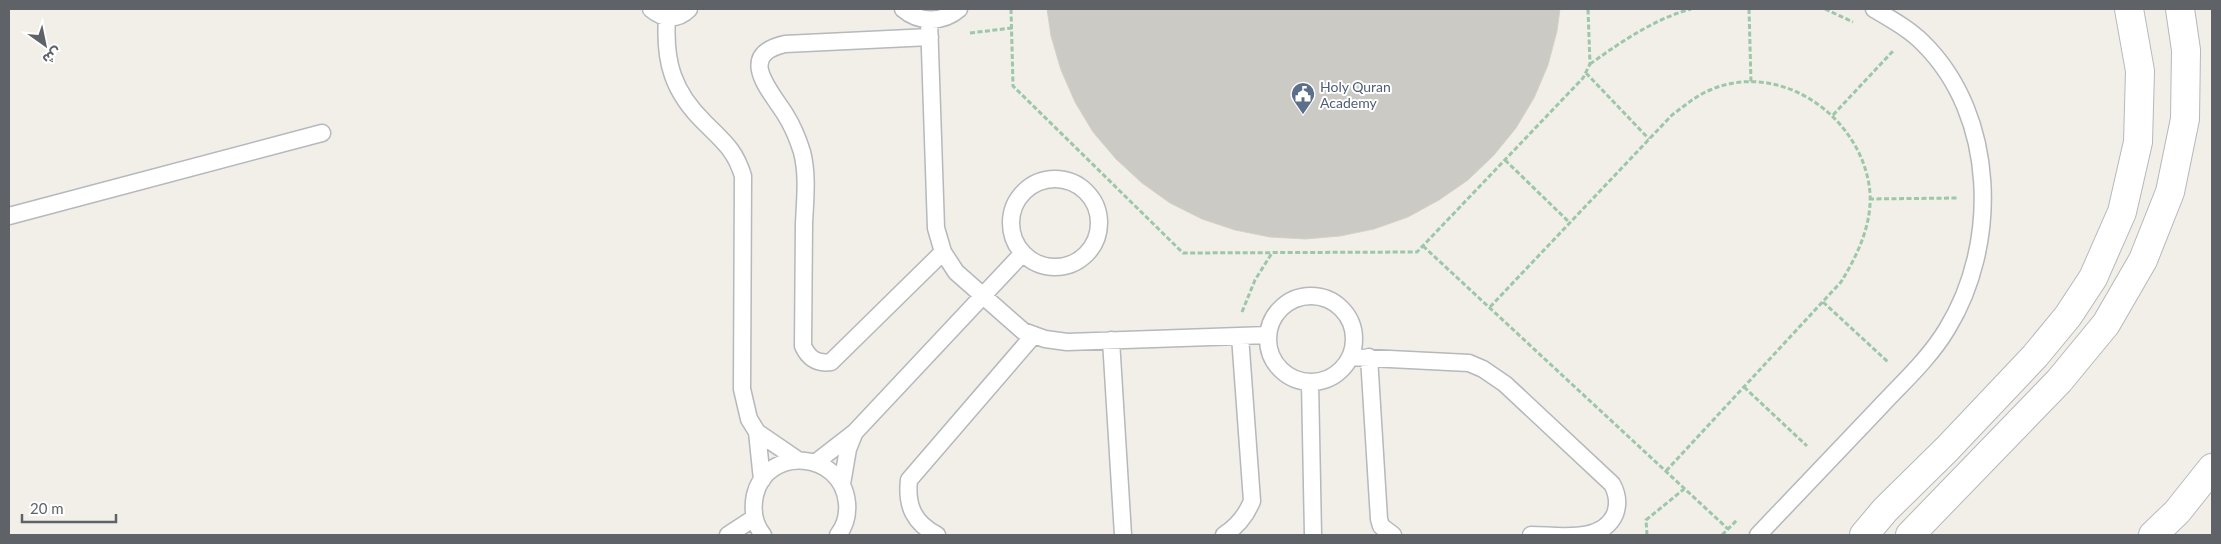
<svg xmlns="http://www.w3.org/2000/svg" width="2221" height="544" font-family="Lato,'Noto Sans Arabic',sans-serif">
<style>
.building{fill:#cccac5;stroke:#d6d1c6}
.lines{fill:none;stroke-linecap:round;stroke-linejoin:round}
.service-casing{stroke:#b5b8bc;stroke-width:19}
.minor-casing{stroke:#b5b8bc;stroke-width:30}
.secondary-casing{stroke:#b6babf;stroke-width:30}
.path{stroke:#9cc7a9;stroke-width:3;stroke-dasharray:5 2.5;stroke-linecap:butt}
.service{stroke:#fff;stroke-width:16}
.minor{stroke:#fff;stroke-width:28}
.secondary{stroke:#fff;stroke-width:28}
.labels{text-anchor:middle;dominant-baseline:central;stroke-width:4;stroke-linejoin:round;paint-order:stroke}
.service-label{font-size:14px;fill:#4e5e75;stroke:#fff;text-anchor:start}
</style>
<rect width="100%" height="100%" fill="#f1efe8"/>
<!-- building -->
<path class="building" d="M1047 9H1560L1557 31 1548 65 1534 98 1516 128 1494 155 1468 180 1439 200 1408 217 1374 229 1340 236 1305 239 1270 237 1235 230 1202 219 1170 203 1142 183 1116 159 1093 132 1075 102 1061 70 1051 36Z"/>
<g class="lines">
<!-- service casing -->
<g class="service-casing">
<path id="service" d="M651 9C663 19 677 21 689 9
M903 9C919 23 943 23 959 9
M667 18C664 62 673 92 705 123 724 142 735 150 743 176L742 389 749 419 757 432 762 480
M929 20 936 228 943 252 956 272 1023 331 1045 339 1067 342 1268 335
M930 37 785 44C736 55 770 90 785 114 792 125 798 139 802 152 808 175 805 200 804 224 804 265 803 305 803 346 809 359 817 364 831 362L943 252
M1011 223a44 44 0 1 1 88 0a44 44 0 1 1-88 0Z
M9 216 322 133
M1268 339a43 43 0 1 1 86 0a43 43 0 1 1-86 0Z
M1111 340 1123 535
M1350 357 1469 363 1483 369 1505 384 1612 484C1617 493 1619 503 1615 514 1602 544 1558 535 1531 535
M1369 357 1379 519 1381 526 1393 535
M1310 382 1313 535
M757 432 798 460
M815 463 855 432 1023 253
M842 484 848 449 854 434
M728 535 754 518
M763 535C754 524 752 509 755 495 767 445 842 451 847 503 848 514 845 526 838 535
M937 535C914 523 906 506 909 480L1033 336
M1224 535C1238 526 1246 516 1252 501L1240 336
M1758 535C1798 493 1838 451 1878 409 1902 383 1929 359 1947 329 1999 245 1997 116 1923 43 1909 29 1891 19 1874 9"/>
</g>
<!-- minor casing -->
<g class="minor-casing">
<path id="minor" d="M1864 535 1885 510 1947 449 2035 356 2068 316 2093 278 2122 212 2138 142 2140 71 2129 9
M1910 535 2059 381 2106 324 2143 260 2170 192 2185 119 2186 50 2180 9"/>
</g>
<!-- secondary casing -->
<g class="secondary-casing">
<path id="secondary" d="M2153 535 2177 512 2212 468"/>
</g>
<!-- path -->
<path class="path" d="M1011 9 1013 86 1183 253 1417 252 1583 78 1590 64 1588 9
M1749 9 1751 82
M1825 9 1853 22
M970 33 1012 28
M1590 64C1621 42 1654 19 1691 9
M1586 73 1649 139
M1833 115 1893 51
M1505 160 1570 223
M1869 199 1959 198
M1423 246 1728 529
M1823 302 1888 362
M1490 307 1672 115C1684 106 1696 96 1710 90 1782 59 1864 119 1870 193 1872 225 1857 256 1841 282L1666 471
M1242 312 1255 280 1272 253
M1744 387 1807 446
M1647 535 1646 520 1684 489
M1722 535 1737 520"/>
<!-- service -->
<use href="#service" class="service"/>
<!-- minor -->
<use href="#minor" class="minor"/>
<!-- secondary -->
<use href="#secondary" class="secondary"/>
</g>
<!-- icons -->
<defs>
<g id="civic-pin" transform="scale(1.25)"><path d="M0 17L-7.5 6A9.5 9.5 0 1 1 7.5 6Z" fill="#5c6f8a" stroke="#fff"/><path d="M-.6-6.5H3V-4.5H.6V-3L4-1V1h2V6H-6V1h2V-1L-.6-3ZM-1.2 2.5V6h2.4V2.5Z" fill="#fff"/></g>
</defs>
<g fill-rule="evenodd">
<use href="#civic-pin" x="1303" y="94"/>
</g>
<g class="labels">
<!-- service labels -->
<g class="service-label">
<text x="1320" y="86">Holy Quran<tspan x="1320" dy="16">Academy</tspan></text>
</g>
</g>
<!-- border -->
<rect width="2221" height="544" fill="none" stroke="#5f6368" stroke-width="20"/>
<!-- north arrow -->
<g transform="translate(45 45) rotate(147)" stroke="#ffffff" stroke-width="4" paint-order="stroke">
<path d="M0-4L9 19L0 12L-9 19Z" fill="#5f6368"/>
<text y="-8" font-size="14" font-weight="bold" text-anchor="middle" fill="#5f6368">ش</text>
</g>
<!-- scale -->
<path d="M22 514v8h94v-8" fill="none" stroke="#5f6368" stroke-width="2.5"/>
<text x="30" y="514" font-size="15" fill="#5f6368" stroke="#ffffff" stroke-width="4" paint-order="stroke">20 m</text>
</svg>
